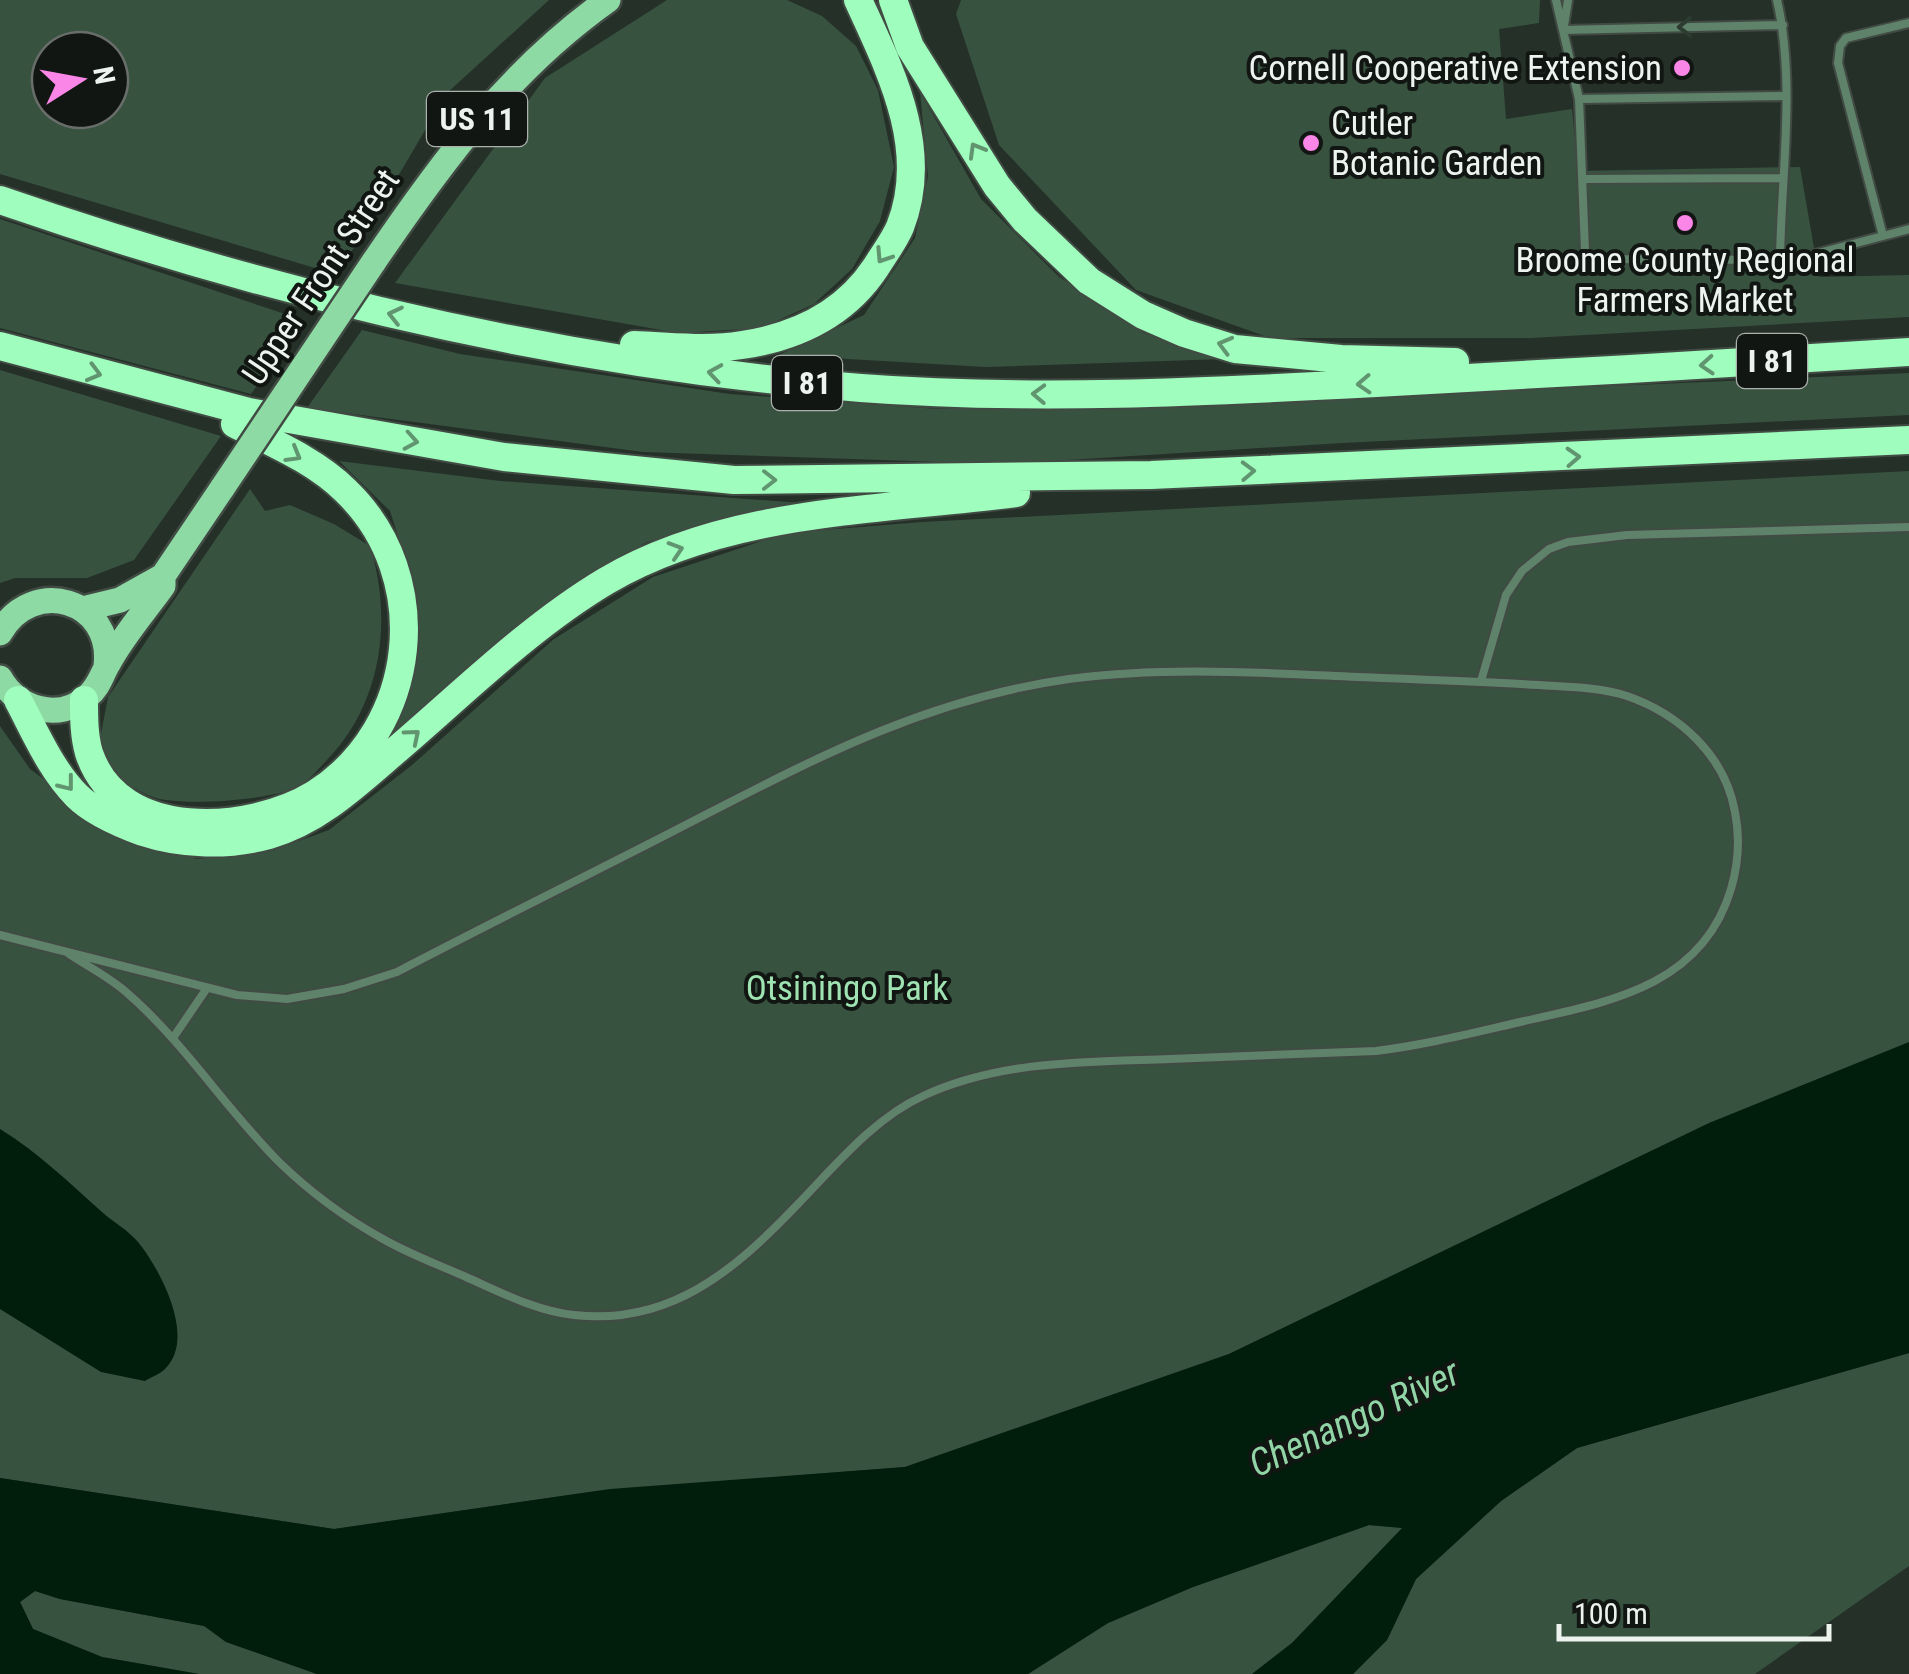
<svg xmlns="http://www.w3.org/2000/svg" width="1909" height="1674" font-family="'Roboto Condensed',sans-serif">
<style>
.green{fill:#385240;fill-rule:evenodd}
.water{fill:#001e0b}
.lines{fill:none;stroke-linecap:round;stroke-linejoin:round}
.lane-casing{stroke:#414b44;stroke-width:12}
.primary-casing{stroke:#414b44;stroke-width:30}
.highway-casing{stroke:#414b44;stroke-width:32}
.lane{stroke:#5f836a;stroke-width:8}
.primary{stroke:#8edaa5;stroke-width:25}
.highway{stroke:#9ffdbd;stroke-width:28}
.primary-bridge-casing{stroke:#414b44;stroke-width:30;stroke-linecap:butt}
.primary-bridge{stroke:#8edaa5;stroke-width:25}
.oneway{stroke:#2d3c31}
.oneway2{stroke:#609570}
.poi-dot{fill:#fa87e7;stroke:#121613;stroke-width:4}
.labels{text-anchor:middle;dominant-baseline:central;stroke-width:8;stroke-linejoin:round;paint-order:stroke}
.shield{fill:#121613;stroke:#abb1ac;stroke-width:2.5}
.shield-label{font-size:32px;font-weight:bold;fill:#edf3ee}
.poi-label{font-size:35px;fill:#edf3ee;stroke:#121613;text-anchor:end}
.street-label{font-size:35px;fill:#edf3ee;stroke:#121613}
.park-label{font-size:35px;fill:#9fe3b3;stroke:#121613}
.water-label{font-size:38px;font-style:italic;fill:#91d5a6;stroke:#121613}
</style>
<rect width="100%" height="100%" fill="#253028"/>
<!-- green -->
<path class="green" d="M0 0H549L447 93 364 234 335 274 0 174ZM50 50H110V110H50Z
M667 0H787L822 16 856 46 878 90 894 167 880 221 852 269 814 304 761 328 678 333 395 283 545 78Z
M961 0H1540L1539 23 1499 29 1506 119 1572 109 1578 171 1800 167 1819 277 1909 275V317L1531 338H1270L1136 290 999 145 956 14Z
M920 92 981 199 1058 276 1143 333 1224 359 986 367 779 355 864 315 915 238 928 176Z
M0 219 303 320 251 394 0 328Z
M362 330 460 354 730 394 938 409 1177 405 1909 373V415L1342 443 1003 464 643 452 307 408Z
M0 370 221 436 134 560 87 578H15L0 583Z
M339 461 500 481 803 503 647 542 574 586 385 743 414 669 416 593 390 511Z
M1909 471V1055L1322 1309 1229 1354 905 1467 590 1492 334 1529 0 1478V726L30 769 132 844 197 859 271 851 329 830 412 765 554 639 653 577 786 533 922 522Z
M250 489 265 511 290 505 334 524 370 546C393 620 382 704 326 761 318 769 308 782 298 787 271 800 181 807 153 797 139 792 125 782 112 775L100 739 108 697Z
M1909 1353V1566L1755 1674H1353L1387 1640 1416 1579 1501 1501 1577 1448Z
M1369 1525 1404 1528 1292 1643 1252 1674H1028L1108 1623 1193 1587Z
M35 1591 60 1599 205 1626 226 1642 317 1674H199L102 1657 33 1629 20 1602Z"/>
<!-- water -->
<path class="water" d="M1909 1042V1353L1577 1448 1501 1501 1416 1579 1387 1640 1353 1674H1252L1292 1643 1402 1528 1369 1525 1193 1587 1108 1623 1028 1674H317L226 1642 204 1626 60 1599 35 1591 20 1602 33 1629 102 1657 199 1674H0V1478L334 1529 610 1489 905 1467 1229 1354 1709 1123Z
M0 1129C38 1152 68 1182 102 1212 113 1222 128 1230 138 1242 160 1269 197 1338 165 1369 160 1374 151 1377 145 1381L101 1372 0 1309Z"/>
<g class="lines">
<!-- lane casing -->
<g class="lane-casing">
<path id="lane" d="M1556 0 1579 99 1785 96
M1777 0C1796 83 1781 176 1780 260
M1909 23 1846 38 1840 46 1838 63 1883 236 1909 229
M1564 26 1568 0
M1563 30 1783 25
M1579 99 1585 251 1591 259 1792 260 1883 236
M1584 179 1782 178
M1481 681 1506 595 1522 571 1549 549 1568 542 1627 535 1909 527
M0 935 237 995 287 999 344 989 397 972C487 925 578 880 668 834 801 766 918 700 1069 679 1173 665 1278 674 1382 678 1435 680 1487 682 1539 685 1568 687 1599 687 1627 696 1679 714 1725 755 1735 812 1740 837 1738 865 1731 889 1702 987 1608 1002 1520 1022 1472 1033 1425 1045 1376 1051 1308 1054 1239 1056 1170 1059 1088 1062 1000 1060 923 1096 874 1118 834 1167 797 1205 735 1270 670 1326 574 1315 536 1311 500 1292 466 1277 439 1265 409 1254 383 1239 345 1218 310 1192 279 1162 225 1108 184 1042 126 992 109 977 87 966 69 954
M173 1038 207 988"/>
</g>
<!-- primary casing -->
<g class="primary-casing">
<path id="primary" d="M373 263C441 163 508 71 608 0
M83 609 120 600 163 576
M0 633C32 576 114 599 106 666
M0 678C17 709 59 722 87 697 99 687 101 676 108 664 123 636 145 611 163 586V576L223 487"/>
</g>
<!-- highway casing -->
<g class="highway-casing">
<path id="highway" d="M893 0 910 47 997 186 1025 220 1089 281 1143 315 1184 333 1235 349 1341 359 1455 362
M0 200C278 296 568 365 861 388 1032 401 1205 392 1376 383 1554 374 1731 363 1909 352
M634 345C670 346 706 351 742 345 796 337 845 314 876 267 884 254 894 241 900 227 931 149 890 70 858 0
M0 346 249 412 504 457 734 480 1151 475 1909 440
M18 700C35 732 51 770 77 796 93 812 121 824 143 832 182 845 229 846 269 835 318 821 357 784 394 752 462 694 529 627 606 581 729 509 879 511 1016 493
M84 700C84 718 84 736 89 753 119 843 250 834 315 794 419 728 435 577 346 491 316 461 273 443 235 424"/>
</g>
<!-- lane -->
<use href="#lane" class="lane"/>
<!-- primary -->
<use href="#primary" class="primary"/>
<!-- highway -->
<use href="#highway" class="highway"/>
<!-- primary-bridge casing -->
<g class="primary-bridge-casing">
<path id="primary-bridge" d="M223 487 373 263"/>
</g>
<!-- primary-bridge -->
<use href="#primary-bridge" class="primary-bridge"/>
</g>
<!-- one-way arrows -->
<defs><path id="oneway-chevron" d="M-2-3.5L2.5 0L-2 3.5" fill="none" stroke-width="1.6" stroke-linecap="round" stroke-linejoin="round" transform="scale(2.5)"/></defs>
<use class="oneway" href="#oneway-chevron" transform="translate(1685 27) rotate(179)"/>
<g class="oneway2">
<use href="#oneway-chevron" transform="translate(976 150) rotate(-120)"/>
<use href="#oneway-chevron" transform="translate(883 256) rotate(123)"/>
<use href="#oneway-chevron" transform="translate(395 315) rotate(-167)"/>
<use href="#oneway-chevron" transform="translate(1225 345) rotate(-165)"/>
<use href="#oneway-chevron" transform="translate(1707 365) rotate(176)"/>
<use href="#oneway-chevron" transform="translate(94 373) rotate(15)"/>
<use href="#oneway-chevron" transform="translate(715 373) rotate(-171)"/>
<use href="#oneway-chevron" transform="translate(1364 384) rotate(177)"/>
<use href="#oneway-chevron" transform="translate(1039 394) rotate(-178)"/>
<use href="#oneway-chevron" transform="translate(411 441) rotate(10)"/>
<use href="#oneway-chevron" transform="translate(294 455) rotate(30)"/>
<use href="#oneway-chevron" transform="translate(1573 457) rotate(-3)"/>
<use href="#oneway-chevron" transform="translate(1248 471) rotate(-2)"/>
<use href="#oneway-chevron" transform="translate(769 480)"/>
<use href="#oneway-chevron" transform="translate(676 550) rotate(-18)"/>
<use href="#oneway-chevron" transform="translate(413 736) rotate(-40)"/>
<use href="#oneway-chevron" transform="translate(67 784) rotate(52)"/>
</g>
<!-- markers -->
<g class="poi-dot">
<circle cx="1682" cy="68" r="10"/>
<circle cx="1311" cy="143" r="10"/>
<circle cx="1685" cy="223" r="10"/>
</g>
<g class="labels">
<!-- shield labels -->
<g class="shield">
<rect x="427" y="92" width="100" height="54" rx="8"/>
<rect x="1737" y="334" width="70" height="54" rx="8"/>
<rect x="772" y="356" width="70" height="54" rx="8"/>
</g>
<g class="shield-label">
<text x="477" y="119">US 11</text>
<text x="1772" y="361">I 81</text>
<text x="807" y="383">I 81</text>
</g>
<!-- poi labels -->
<g class="poi-label">
<text x="1662" y="68">Cornell Cooperative Extension</text>
<text x="1331" y="123" text-anchor="start">Cutler<tspan x="1331" dy="40">Botanic Garden</tspan></text>
<text x="1685" y="260" text-anchor="middle">Broome County Regional<tspan x="1685" dy="40">Farmers Market</tspan></text>
</g>
<!-- street labels -->
<g class="street-label">
<text transform="translate(321 277) rotate(-56)">Upper Front Street</text>
</g>
<!-- park labels -->
<g class="park-label">
<text x="847" y="988">Otsiningo Park</text>
</g>
<!-- water labels -->
<g class="water-label">
<text transform="translate(1354 1418) rotate(-25)">Chenango River</text>
</g>
</g>
<!-- north arrow -->
<g transform="translate(80 80) rotate(79)"><circle r="48" fill="#121613" stroke="#6a6e6b" stroke-width="2.5"/>
<path d="M0-8L18 38L0 25L-18 38Z" fill="#fa87e7"/>
<text y="-15" font-size="28" font-weight="bold" text-anchor="middle" fill="#edf3ee">N</text>
</g>
<!-- scale -->
<path d="M1559 1624v15h270v-15" fill="none" stroke="#edf3ee" stroke-width="5"/>
<text x="1574" y="1624" font-size="30" fill="#edf3ee" stroke="#121613" stroke-width="8" paint-order="stroke">100 m</text>
</svg>
